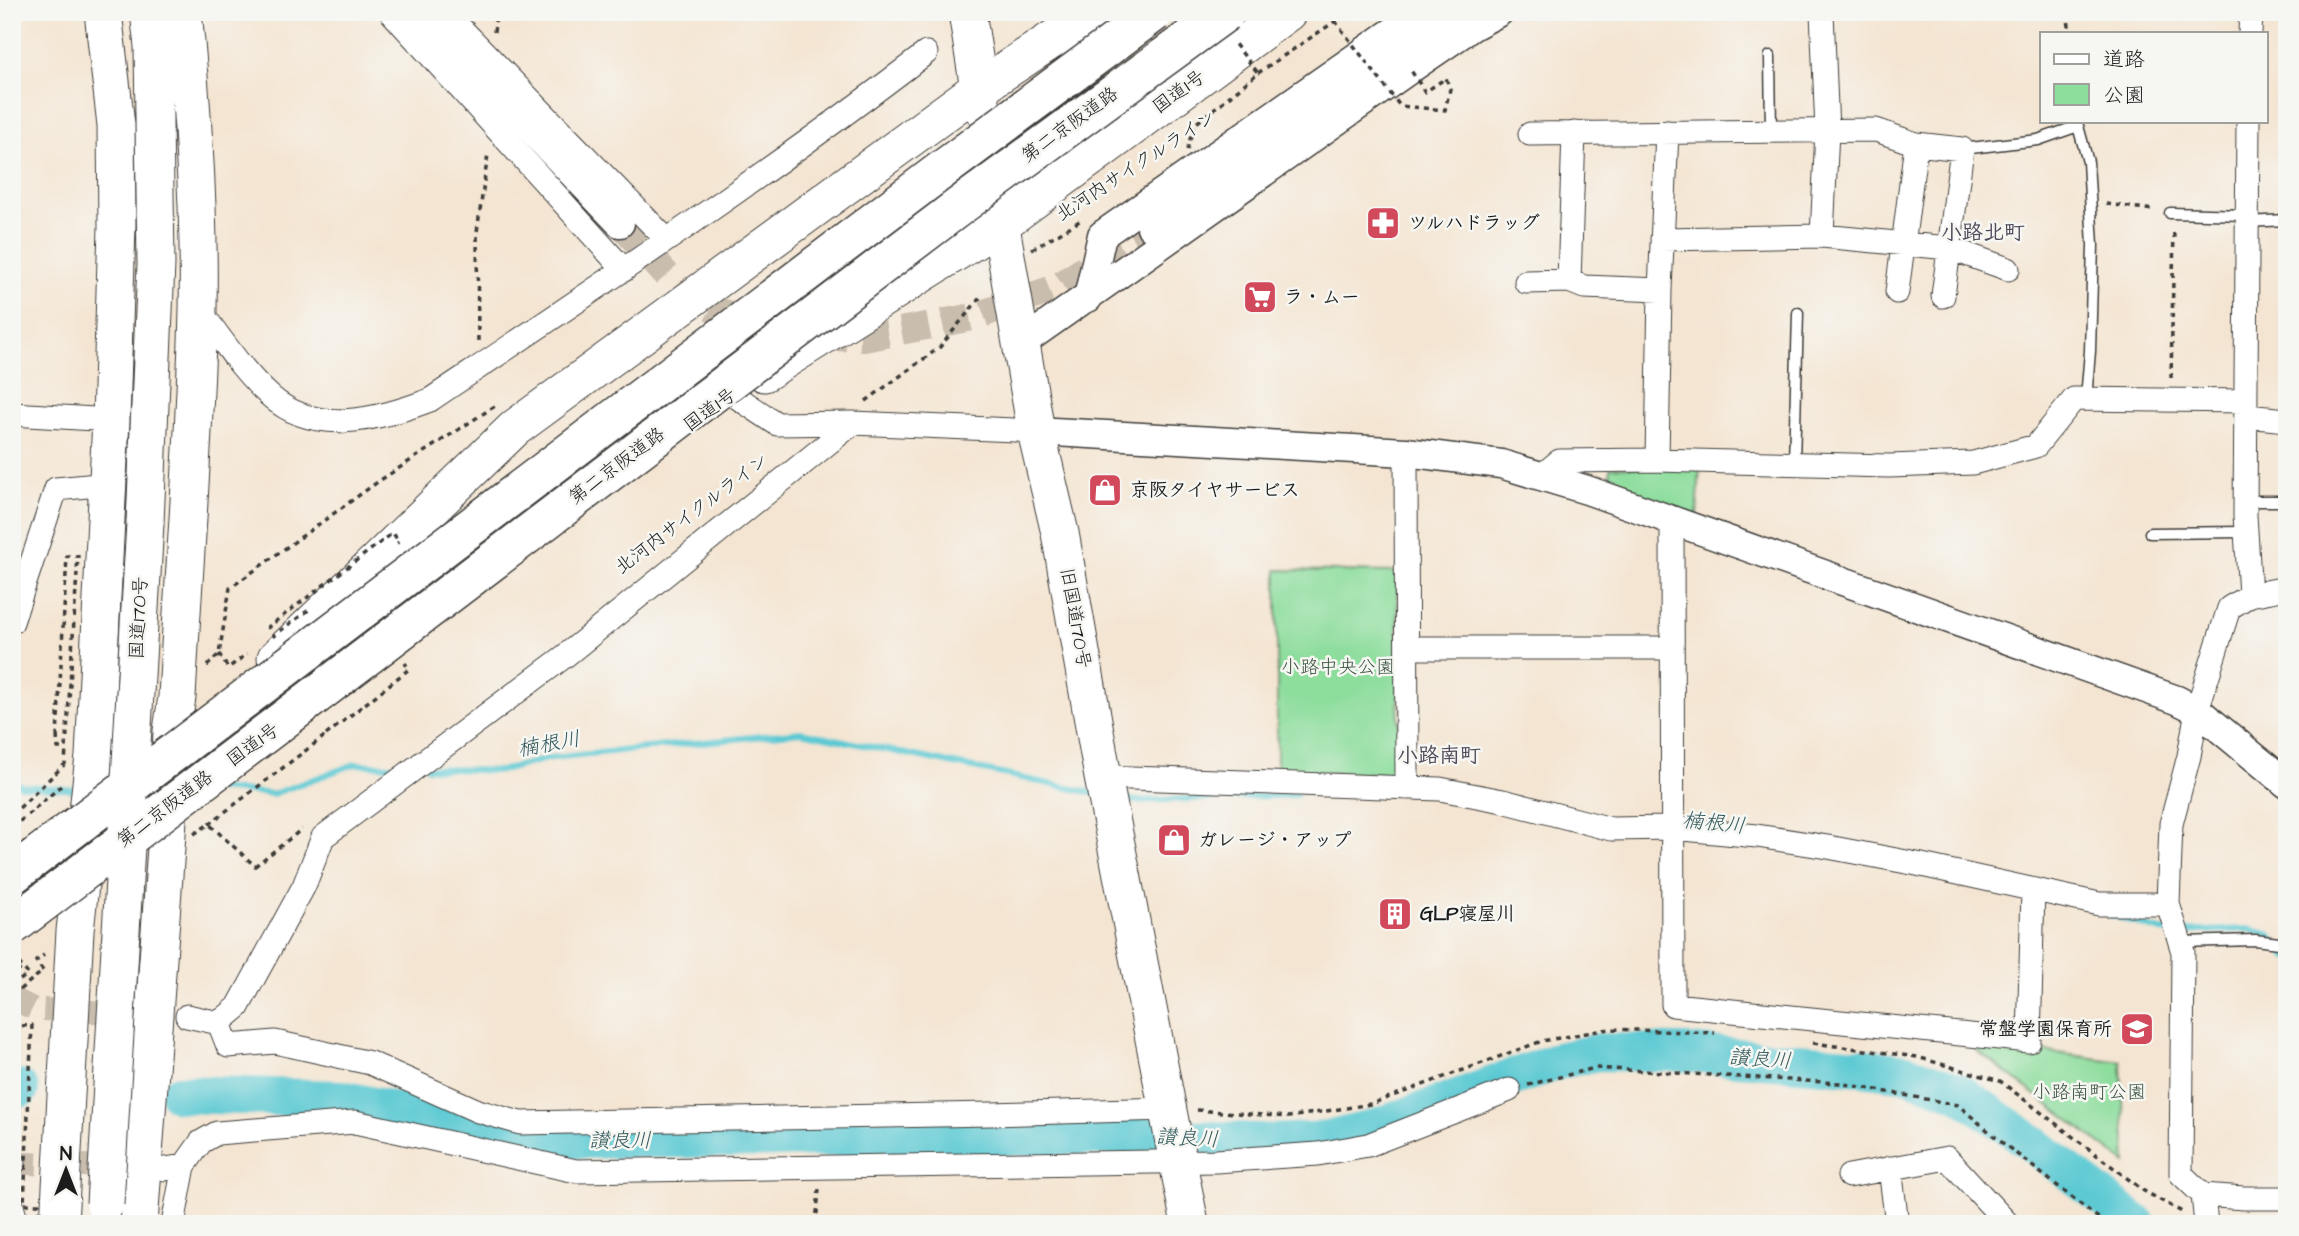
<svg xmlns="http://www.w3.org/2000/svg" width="2299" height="1236" font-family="'Architects Daughter','Klee One',sans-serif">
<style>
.park{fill:#8ddd9d;stroke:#547c5c;stroke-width:2}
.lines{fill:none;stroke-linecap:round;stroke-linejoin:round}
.stream{stroke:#5cc9d3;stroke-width:6}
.river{stroke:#5cc9d3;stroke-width:38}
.minor-tunnel{stroke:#c9bdae;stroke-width:23;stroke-dasharray:23 11;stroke-linecap:butt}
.tertiary-tunnel{stroke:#c9bdae;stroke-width:28;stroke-dasharray:28 14;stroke-linecap:butt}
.service-casing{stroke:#3c3a37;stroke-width:13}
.minor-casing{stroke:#3c3a37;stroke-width:25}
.tertiary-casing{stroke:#3c3a37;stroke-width:31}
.trunk-casing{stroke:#3c3a37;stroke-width:39}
.path{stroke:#3c3a37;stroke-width:3.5;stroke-dasharray:5 5;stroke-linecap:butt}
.service{stroke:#fff;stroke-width:10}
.minor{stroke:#fff;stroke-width:23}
.tertiary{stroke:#fff;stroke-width:28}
.trunk{stroke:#fff;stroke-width:37}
.trunk-bridge-casing{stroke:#3c3a37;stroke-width:39;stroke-linecap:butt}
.motorway-bridge-casing{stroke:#3c3a37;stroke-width:41;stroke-linecap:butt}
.path-bridge{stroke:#3c3a37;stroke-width:3.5;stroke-dasharray:5 5;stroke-linecap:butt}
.trunk-bridge{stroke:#fff;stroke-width:37}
.motorway-bridge{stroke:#fff;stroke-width:38}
.labels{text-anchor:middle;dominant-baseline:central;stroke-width:5;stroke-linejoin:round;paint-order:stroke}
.street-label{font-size:19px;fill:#1c1c1c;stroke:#f6f6f2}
.poi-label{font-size:19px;font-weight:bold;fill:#1c1c1c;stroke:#f6f6f2;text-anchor:start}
.park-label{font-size:19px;fill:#3e5643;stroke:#f6f6f2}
.neighbourhood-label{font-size:21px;font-weight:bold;fill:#514959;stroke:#f6f6f2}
.water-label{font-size:21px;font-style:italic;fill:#32595c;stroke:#f6f6f2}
</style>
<rect width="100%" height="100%" fill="#f6f6f2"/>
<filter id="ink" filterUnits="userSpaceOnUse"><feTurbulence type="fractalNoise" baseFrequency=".0143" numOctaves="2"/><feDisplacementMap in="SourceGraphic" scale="14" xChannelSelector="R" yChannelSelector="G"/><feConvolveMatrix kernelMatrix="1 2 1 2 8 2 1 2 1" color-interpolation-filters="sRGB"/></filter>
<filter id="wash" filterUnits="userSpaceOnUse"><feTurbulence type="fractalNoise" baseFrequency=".00686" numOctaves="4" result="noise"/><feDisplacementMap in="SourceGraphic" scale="28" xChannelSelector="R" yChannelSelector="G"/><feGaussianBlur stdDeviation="1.57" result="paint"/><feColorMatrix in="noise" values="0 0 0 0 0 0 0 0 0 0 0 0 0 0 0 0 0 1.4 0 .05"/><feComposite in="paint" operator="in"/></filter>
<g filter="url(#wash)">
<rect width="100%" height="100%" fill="#f4e5d2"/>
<!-- park -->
<path class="park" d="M1610 467 1700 468 1697 516 1609 487Z
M1277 570 1397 572 1399 762 1389 773H1277Z
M1963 1040 2121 1062 2126 1163Z"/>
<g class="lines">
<!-- stream -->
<path class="stream" d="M428 768 500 771 551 758 801 732 1093 793
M12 781 22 786 80 790
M217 789 273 794 355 764 407 767
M1120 798 1136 801 1297 795
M2104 913 2161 931 2171 932
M2181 932 2248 929 2270 935 2287 957"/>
<!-- river -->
<path class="river" d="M12 1089H20
M179 1094 342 1099 417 1115 496 1137 539 1140 1147 1136 1270 1143 1327 1140 1372 1129 1561 1060 1599 1052 1688 1053 1860 1067 1906 1073 1959 1092 2028 1140 2137 1224"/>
</g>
</g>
<g filter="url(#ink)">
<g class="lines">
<!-- minor-tunnel -->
<path class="minor-tunnel" d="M12 998 34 1009 187 1016
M14 1163 119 1167"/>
<!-- tertiary-tunnel -->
<path class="tertiary-tunnel" d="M620 223 680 290 718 311 758 324
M818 337 864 338 973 317 1056 288 1151 227"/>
<!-- service casing -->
<g class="service-casing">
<path id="service" d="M1770 56 1771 131
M1962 149 2038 140 2078 126 2088 162 2093 245 2090 351 2086 399
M2170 213 2246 215
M2246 222 2287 220
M1794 464 1798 313
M2245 501H2287
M2150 533 2246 532
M2180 942 2255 940 2287 944"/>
</g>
<!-- minor casing -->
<g class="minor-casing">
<path id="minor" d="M391 12 624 270
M445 12 667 240
M2250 33 2251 12
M2248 121 2245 515 2250 595 2229 608 2197 710 2189 756 2171 824 2168 904 2183 952 2181 1174 2203 1195 2244 1198H2287
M1530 134 1876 130 1916 144 1962 149 1943 296
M1822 236 1827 131 1822 12
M1662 239 1822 236 1949 248 2008 269
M1569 281 1574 133
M1526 282 1569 281 1584 287 1660 290
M1897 292 1916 144
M198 308C221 338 242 371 270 396 315 437 380 419 430 400 597 288 766 176 926 53
M732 394 777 424 853 423 1036 431
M12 414 111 420
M2246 416 2287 420
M1406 452 1407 788
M1657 460 1660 290 1667 132
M1541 476 1559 461 1657 460 1889 466 1973 463 2036 446 2074 399 2246 401
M1672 520 1673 1005 2029 1041 2033 890
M2250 595 2287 588
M12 622 56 489 108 484
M1407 648H1672
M1103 777 1440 789 1503 801 1611 829 1673 828 1757 836 1828 847 1917 864 2099 904H2168
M187 1016 219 1023 238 1007 304 886 323 837 565 656 853 423
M219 1023 228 1046 275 1042 370 1063 478 1111 520 1123 991 1114 1168 1109
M12 1163H14
M1890 1168 1897 1224
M165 1169 184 1166 201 1142 217 1133 355 1122 576 1171 1216 1161 1318 1154 1368 1145 1509 1090
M1849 1176 1947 1158 2008 1224
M2203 1195 2206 1224
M12 1206 17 1224
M173 1224 184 1166"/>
</g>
<!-- tertiary casing -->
<g class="tertiary-casing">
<path id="tertiary" d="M419 12 620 223
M1151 227 1457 12
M1088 298 1102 235 1421 12
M1020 344 1410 69 1473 26 1499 12
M1036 431 1406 452 1501 464 1587 490 2177 700 2197 710 2287 784"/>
</g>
<!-- trunk casing -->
<g class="trunk-casing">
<path id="trunk" d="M967 12 982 108
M997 203 1036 431 1060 533 1103 777 1190 1224
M764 373 1001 224 1288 12
M145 523 156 264 153 46 149 12
M276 658 515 428 979 88 1094 12
M59 1224 75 931 94 756 111 420 117 227 116 125 103 12
M139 1224 169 806 172 731 177 697C184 568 195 438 198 309 200 211 193 110 183 12"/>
</g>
<!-- path -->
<path class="path" d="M2067 12 2070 33
M494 32 496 12
M1258 73 1349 12
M2106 204 2154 210
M1032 249 1083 219
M478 341 477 232 488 154
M2171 378 2174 229
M866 401 940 347 983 294
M219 654 228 668 247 654
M207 666 219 654 230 588 379 481 495 406
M57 736 58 748H65
M209 824 326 735
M12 828 61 786
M194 834 209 824 255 866 302 829
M12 955 23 968 12 975
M12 986 28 974 23 968
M12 992 14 994 43 971 36 961 44 955
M1813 1043 1917 1057 2000 1081 2144 1191 2182 1212
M1528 1085 1595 1068 1839 1083 1958 1105 1999 1140 2106 1224
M1197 1110 1289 1117 1371 1104 1542 1041 1609 1029 1715 1033
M816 1224 819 1189"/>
<!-- service -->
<use href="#service" class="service"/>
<!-- minor -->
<use href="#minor" class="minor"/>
<!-- tertiary -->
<use href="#tertiary" class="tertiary"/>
<!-- trunk -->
<use href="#trunk" class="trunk"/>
<!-- trunk-bridge casing -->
<g class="trunk-bridge-casing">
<path id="trunk-bridge" d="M105 1204 145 523"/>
</g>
<!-- motorway-bridge casing -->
<g class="motorway-bridge-casing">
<path id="motorway-bridge" d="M12 875 935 175 1155 12
M12 926 960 206 1226 12"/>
</g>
<!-- path-bridge -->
<path class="path-bridge" d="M1335 21 1400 106 1445 110 1450 89 1446 78 1425 92 1410 69
M1187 150 1194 125 1258 73 1234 43
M280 631 310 609
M275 637 268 627 393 533 399 542 397 543
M326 735 409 669 405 663
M12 815 65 764 78 556H67L57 736
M12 1027 32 1025 24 1204H39V1224"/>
<!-- trunk-bridge -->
<use href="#trunk-bridge" class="trunk-bridge"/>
<!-- motorway-bridge -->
<use href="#motorway-bridge" class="motorway-bridge"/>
</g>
</g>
<!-- icons -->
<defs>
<g id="pharmacy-square" transform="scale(1.75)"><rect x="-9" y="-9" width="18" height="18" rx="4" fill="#d1495b" stroke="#f6f6f2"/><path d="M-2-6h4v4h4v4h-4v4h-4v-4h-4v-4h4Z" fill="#fff"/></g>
<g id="supermarket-square" transform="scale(1.75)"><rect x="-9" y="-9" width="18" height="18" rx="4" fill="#d1495b" stroke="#f6f6f2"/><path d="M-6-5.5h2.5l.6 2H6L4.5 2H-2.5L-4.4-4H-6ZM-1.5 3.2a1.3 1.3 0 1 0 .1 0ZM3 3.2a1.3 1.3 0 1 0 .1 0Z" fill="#fff"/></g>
<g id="shop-square" transform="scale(1.75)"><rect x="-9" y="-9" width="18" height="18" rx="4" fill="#d1495b" stroke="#f6f6f2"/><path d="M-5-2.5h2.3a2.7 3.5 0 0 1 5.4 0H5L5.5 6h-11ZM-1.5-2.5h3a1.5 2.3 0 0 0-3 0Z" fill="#fff"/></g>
<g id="building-square" transform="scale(1.75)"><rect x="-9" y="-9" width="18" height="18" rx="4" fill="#d1495b" stroke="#f6f6f2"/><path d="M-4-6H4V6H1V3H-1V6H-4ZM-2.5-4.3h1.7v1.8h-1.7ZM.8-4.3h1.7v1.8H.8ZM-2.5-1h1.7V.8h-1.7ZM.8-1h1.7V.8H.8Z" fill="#fff"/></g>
<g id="school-square" transform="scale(1.75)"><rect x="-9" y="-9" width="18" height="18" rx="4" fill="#d1495b" stroke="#f6f6f2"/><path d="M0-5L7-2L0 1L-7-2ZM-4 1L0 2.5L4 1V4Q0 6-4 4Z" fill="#fff"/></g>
</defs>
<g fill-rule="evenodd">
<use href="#pharmacy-square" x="1383" y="223"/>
<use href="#supermarket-square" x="1260" y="297"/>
<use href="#shop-square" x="1105" y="490"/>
<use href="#shop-square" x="1174" y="840"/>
<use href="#building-square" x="1395" y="914"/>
<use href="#school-square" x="2137" y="1029"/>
</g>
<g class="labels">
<!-- street labels -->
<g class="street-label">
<text transform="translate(1179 92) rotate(-36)">国道1号</text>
<text transform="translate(1070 125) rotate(-36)">第二京阪道路</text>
<text transform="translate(1136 166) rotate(-33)">北河内サイクルライン</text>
<text transform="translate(710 410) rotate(-36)">国道1号</text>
<text transform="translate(617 466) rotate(-37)">第二京阪道路</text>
<text transform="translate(692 514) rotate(-37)">北河内サイクルライン</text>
<text transform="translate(139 618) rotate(-87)">国道170号</text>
<text transform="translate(1075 618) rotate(80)">旧国道170号</text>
<text transform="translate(253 745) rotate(-36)">国道1号</text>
<text transform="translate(165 809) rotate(-37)">第二京阪道路</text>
</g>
<!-- poi labels -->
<g class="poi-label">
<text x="1408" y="223">ツルハドラッグ</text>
<text x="1284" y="297">ラ・ムー</text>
<text x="1130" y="490">京阪タイヤサービス</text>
<text x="1198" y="840">ガレージ・アップ</text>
<text x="1420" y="914">GLP寝屋川</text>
<text x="2112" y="1029" text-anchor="end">常盤学園保育所</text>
</g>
<!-- park labels -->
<g class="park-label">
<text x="1338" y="667">小路中央公園</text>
<text x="2089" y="1092">小路南町公園</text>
</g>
<!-- neighbourhood labels -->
<g class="neighbourhood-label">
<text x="1983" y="232">小路北町</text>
<text x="1439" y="755">小路南町</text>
</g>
<!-- water labels -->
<g class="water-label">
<text transform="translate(549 744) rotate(-10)">楠根川</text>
<text transform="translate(1714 823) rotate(6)">楠根川</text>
<text transform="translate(1760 1059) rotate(4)">讃良川</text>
<text transform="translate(1187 1138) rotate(3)">讃良川</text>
<text x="620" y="1140">讃良川</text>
</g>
</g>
<!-- margin -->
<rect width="2299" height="1236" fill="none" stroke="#f6f6f2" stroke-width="42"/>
<!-- legend -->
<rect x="2040" y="32" width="228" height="91" fill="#f6f6f2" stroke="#9f9f9c" stroke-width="2"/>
<rect x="2054" y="54" width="35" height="10" fill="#ffffff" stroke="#9f9f9c" stroke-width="2"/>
<text x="2103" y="66" font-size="21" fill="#1c1c1c">道路</text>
<rect x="2054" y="84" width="35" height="21" fill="#8ddd9d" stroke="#9f9f9c" stroke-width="2"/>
<text x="2103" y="102" font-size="21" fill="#1c1c1c">公園</text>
<!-- north arrow -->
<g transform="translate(66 1170)" stroke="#f6f6f2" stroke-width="5" paint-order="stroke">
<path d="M0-5L12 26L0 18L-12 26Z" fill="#1c1c1c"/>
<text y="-10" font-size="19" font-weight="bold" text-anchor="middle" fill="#1c1c1c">N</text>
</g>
</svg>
